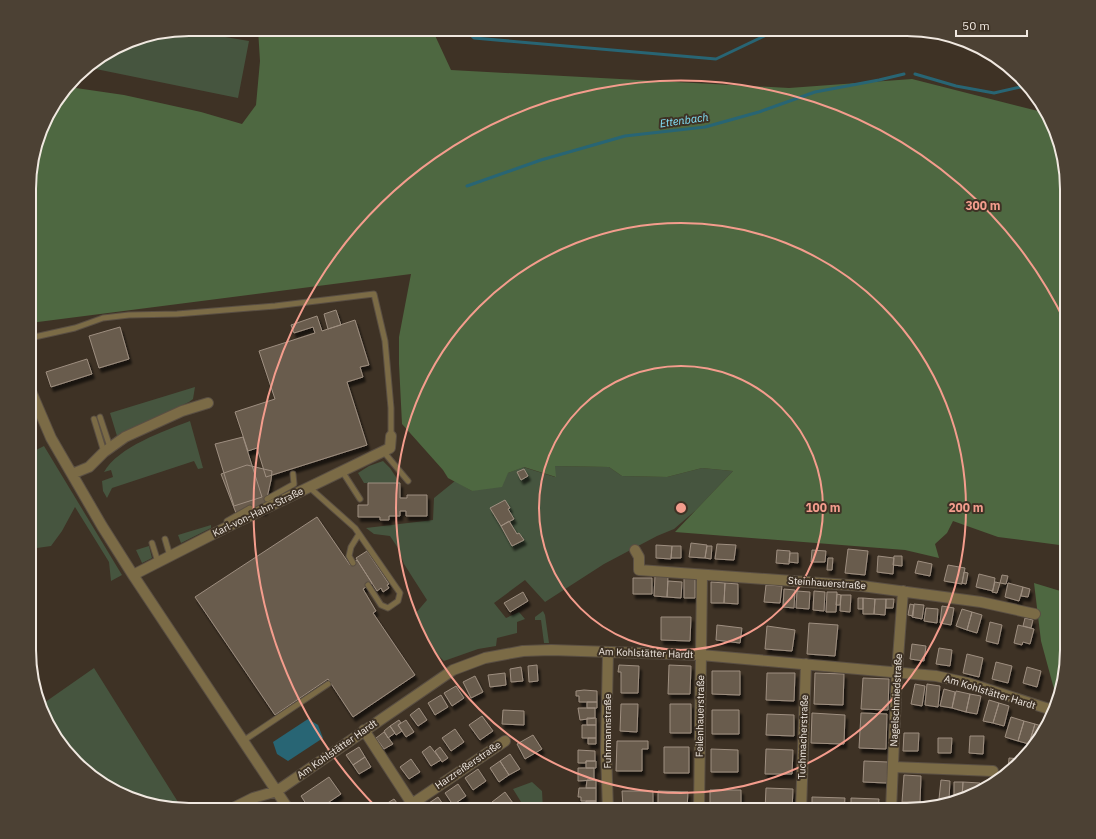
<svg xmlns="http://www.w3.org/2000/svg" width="1096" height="839" font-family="'IBM Plex Sans',sans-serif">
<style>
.green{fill:#46553f}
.forest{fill:#4e6841}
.water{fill:#286574}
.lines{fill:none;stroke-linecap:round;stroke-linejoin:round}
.stream{stroke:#286574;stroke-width:3}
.building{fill:#695b4d;stroke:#9e8f80;filter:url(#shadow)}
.lane-casing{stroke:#5a4f43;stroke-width:7}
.street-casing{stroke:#5a4f43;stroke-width:12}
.lane{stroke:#7b6b46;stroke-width:5}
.street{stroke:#7b6b46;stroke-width:10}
.ring{fill:none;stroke:#f49d8d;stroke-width:2}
.labels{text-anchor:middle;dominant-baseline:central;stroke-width:4;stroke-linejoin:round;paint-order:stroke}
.street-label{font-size:10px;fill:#f0e8e0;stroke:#3e3225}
.water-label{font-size:11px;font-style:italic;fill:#83e2fb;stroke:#3e3225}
.rim{fill:none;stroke:#f0e8e0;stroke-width:2}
.centre{fill:#f49d8d;stroke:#3e3225;stroke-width:2}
.ring-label{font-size:12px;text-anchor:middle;font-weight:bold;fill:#f49d8d;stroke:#3e3225;stroke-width:4;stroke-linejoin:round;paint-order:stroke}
</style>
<defs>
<filter id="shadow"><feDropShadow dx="2.5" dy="4.5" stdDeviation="1" flood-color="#0009"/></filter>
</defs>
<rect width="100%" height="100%" fill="#3e3225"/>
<!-- green -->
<path class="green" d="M184 30 249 41 238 98 86 67 138 38Z
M195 387 193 399 189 402 117 436 110 413Z
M190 421 203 468 198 469 194 461 112 488 107 498 103 491 102 481 113 477 111 470 104 472C118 447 164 431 190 421Z
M44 446 122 575 111 581 109 562 75 507 62 531 51 546 30 549V453Z
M383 461 390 468 400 483H364L358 473 369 466Z
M555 466 609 467 622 476 667 477 702 468 733 471 696 510 674 529 657 536 604 564 545 602 525 580 494 603 506 618 519 612 525 619 517 622V633L497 638 496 646 478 649 444 661 435 652 415 614 427 600 404 564 398 548 390 536 374 534 366 528 433 520 434 498 455 481 472 491 508 473 523 467 555 477Z
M211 525V528L181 543 178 535Z
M149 546 152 558 142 563 136 550Z
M543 611 545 615 549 643H544L541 620H535V617Z
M94 668 183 810 128 798 84 770 46 721 41 705Z
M532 782 542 791 543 810H526L513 789Z"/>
<!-- forest -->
<path class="forest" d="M258 29H432L451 70 789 88 912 79 1046 113 1051 119 1067 189V546L998 537 953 521 947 533 935 544 939 558 905 550 675 532 733 471 702 468 667 477 622 476 609 467 555 466 556 477 524 467 508 473 502 487 472 491 448 478 443 470 402 424 399 364V337L411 274 30 323V168L50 109 69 87 124 95 201 112 242 124 256 105 260 61Z
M1034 583 1067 593V660L1057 700 1041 641Z"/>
<!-- water -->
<path class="water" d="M308 719 318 725 323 738 288 761 277 754 273 742Z"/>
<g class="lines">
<!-- stream -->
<path class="stream" d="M464 29 474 38 716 59 779 29
M915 74 956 86 994 93 1025 86
M467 186 541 160 625 136 705 127 759 112 815 92 879 80 904 74"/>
</g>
<!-- building -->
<path class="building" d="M336 310 341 325 328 329 324 314Z
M317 316 322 331 355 320 369 365 360 367 363 377 347 382 367 445 266 477 257 448 248 451 235 412 275 399 259 351 315 333 313 327 294 333 291 325Z
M120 327 129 359 99 368 89 336Z
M87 359 92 374 51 387 46 372Z
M243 437 262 497 234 506 215 444Z
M247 465 272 471 271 480 264 511 248 508 236 513 221 474Z
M524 469 528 476 521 480 517 472Z
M368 483H400V498H407V495H427V516H406V511H400V516H389V520H380V517H358V505H368Z
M505 500 510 508 508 509 514 519 501 526 490 508Z
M317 517 350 565 357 560 372 583 363 589 376 611 373 613 415 675 353 717 328 679 275 715 195 597Z
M509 521 517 534 519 533 524 540 512 546 501 526Z
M691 543 707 545 705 558 689 557Z
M717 544 736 545 734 560 715 559Z
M656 545 672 546 671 559 656 558Z
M672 546H681V558H671Z
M707 546H712L711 559 705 558Z
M848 549 868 551 865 575 845 573Z
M777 550 790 551 789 564 776 563Z
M812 550 826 551 825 562H811Z
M367 551 389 584 387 585 389 588 383 592 381 588 377 591 356 558Z
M790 553H798V563L789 562Z
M878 556 894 558 893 574 877 572Z
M894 556H902V566L893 565Z
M828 558H833L832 570H827Z
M918 561 932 564 930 576 915 573Z
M948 565 965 568 962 584 944 581Z
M964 572 968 573 966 584 962 583Z
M979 574 995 578 993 591 976 587Z
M1002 575 1008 576 1006 584 1000 583Z
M655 576H668L667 597 654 596Z
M633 578H652V594H633Z
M684 578H695V598H684Z
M668 581 682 582 681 598 667 597Z
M711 582 725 583 724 603H711Z
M995 582 1000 583 997 593 992 592Z
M725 583 738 584V604L724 603Z
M1008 583 1023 587 1019 601 1005 597Z
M766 585 782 586 780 603 764 602Z
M1023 587 1030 589 1028 597 1021 596Z
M784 589 795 590 794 608 783 607Z
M797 591 810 592 809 609 796 608Z
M814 591 825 592 824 611 813 610Z
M523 592 528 601 510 612 504 603Z
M827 592H837L836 612H826Z
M837 594 841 595 840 605H836Z
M841 595H851L850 612 840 611Z
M858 598H863V609H858Z
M863 598 875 599 874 614H863Z
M875 599H886L885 615 874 614Z
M886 599H894L893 608H886Z
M910 604 914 605 913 616 908 615Z
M914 604 924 605 922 619 912 617Z
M942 606 954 608 951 625 940 623Z
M926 608 938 609 937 623 924 621Z
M962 609 972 612 967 630 956 626Z
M972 612 982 615 977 633 967 630Z
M661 617H691L690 641 661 640Z
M1025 618 1033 620 1031 628 1023 626Z
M990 622 1002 625 998 644 986 641Z
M809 623 838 625 835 656 807 654Z
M717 625 742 628 740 643 716 640Z
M1018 625 1034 629 1030 644 1023 642 1022 645 1014 643Z
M767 626 795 630 792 651 765 649Z
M912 644 926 646 924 661 910 659Z
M939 648 952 650 950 666 936 664Z
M967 654 983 658 979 677 963 673Z
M996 662 1012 666 1008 683 992 679Z
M537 665 538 681 529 682 528 666Z
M619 665 639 666 638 693H621V672H618Z
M669 665 691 666 690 694H668Z
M521 667 523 681 511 682 510 669Z
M1027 667 1041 671 1037 687 1023 683Z
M712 671H740V695L712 694Z
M505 673 506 685 490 687 488 675Z
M767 673H795L794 701 766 700Z
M815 673 844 674 843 705 814 704Z
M475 676 483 692 471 698 463 682Z
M863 678 889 679 888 710 861 709Z
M915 684 925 686 922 706 911 704Z
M927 684 940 686 938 707 925 705Z
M456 686 464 698 452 706 444 693Z
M944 689 955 692 952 708 940 706Z
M584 690 597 691V702H579V696H576V691Z
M956 691 970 694 966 712 952 708Z
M970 694 981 696 977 714 966 712Z
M441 695 448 707 435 715 428 703Z
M989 700 999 703 993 723 983 721Z
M587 702H597V708H587Z
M999 703 1009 706 1004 726 993 723Z
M621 704H638L637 732 620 731Z
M670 704H691V733H670Z
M419 708 427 720 418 726 410 715Z
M578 708H595V718L580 720Z
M503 710 524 711V725L502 724Z
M712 710H739V734H712Z
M812 713 845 715 844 744 811 743Z
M861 713 887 714 886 749 859 748Z
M767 714 794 715V736L766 735Z
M482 716 493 731 480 740 469 725Z
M1011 717 1024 721 1018 741 1005 737Z
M587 718H596V725H587Z
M399 720 401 723 398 725 402 731 396 735 390 726Z
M406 720 414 732 406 737 398 725Z
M1024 721 1035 724 1029 744 1018 741Z
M1035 724 1045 727 1033 746 1029 744Z
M582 725H596V738H582Z
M390 726 395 733 388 738 384 731Z
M455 729 464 742 451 751 442 738Z
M384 732 393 744 384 749 376 738Z
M904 733H919L918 751H903Z
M533 735 542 749 525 759 517 744Z
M970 736H984L983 754 969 753Z
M588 738H596V744H588Z
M938 738H952L951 753H938Z
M617 741H648V749H642V771H616Z
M430 746 441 760 431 766 422 752Z
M359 747 365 757 353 765 346 755Z
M440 747 448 758 442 762 435 751Z
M664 747H689V773H664Z
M711 749 738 750V772H711Z
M766 749 793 750 792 774H765Z
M578 750 595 751V761H586V763H578Z
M510 754 520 769 509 775 500 761Z
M365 757 371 767 359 774 353 765Z
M1009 758 1021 759V760L1008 770Z
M411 759 420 772 409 779 400 767Z
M500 761 509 775 499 782 490 768Z
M586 761H596V768H586Z
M864 761 888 762 887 783 863 782Z
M578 768H594V780L578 781Z
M478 769 486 781 473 790 465 778Z
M904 775 921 776 920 802H902Z
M329 777 341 794 317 810H310L301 796Z
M587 780H596V788H586Z
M941 780 950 781 949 799H939Z
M954 782H963L962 797H954Z
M963 782 980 783V792L962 797Z
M458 784 466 796 453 805 445 793Z
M579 788H596V801H581V797H578Z
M766 788 793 789 792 810H765Z
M710 790H741V810H710Z
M622 791H653V807H623Z
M658 791 688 792 687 808 658 807Z
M505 792 518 810H498L492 802Z
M438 797 447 810H429L426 805Z
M812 797 845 798 844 810H812Z
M851 798 879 799 878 810H851Z
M394 799 400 807 397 810H383L381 807Z
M586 801H596V809H586Z"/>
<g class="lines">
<!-- lane casing -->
<g class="lane-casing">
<path id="lane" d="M30 338 75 328 103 318 129 315 177 314 275 306 374 294 385 341 391 408V436
M100 417 110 447
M94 419 104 452
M383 451 408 481
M342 471 360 499
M309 487 355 528 400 593 398 601 388 608 381 605 368 585
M267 499 294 484 293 474
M229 526 227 521 250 508
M165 539 170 556
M152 543 158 562
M353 563 349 556 351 547 359 534
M243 741 328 684"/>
</g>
<!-- street casing -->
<g class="street-casing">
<path id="street" d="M30 389 51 438 102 526 133 575 289 810
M72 474 89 467 104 452 125 437 182 411 208 403
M635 550 639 557V570L862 586 981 602 1035 614
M133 575 229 526 390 448 391 436
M364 730 416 810
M893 767 993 771
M412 804 505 741
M229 810 253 798 277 791 453 670 485 658 523 651 551 650 701 655 936 676 968 683 1049 709
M608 810 606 750 608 652
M699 810 702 575
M801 810 806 664
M891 810 897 672 903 591"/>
</g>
<!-- lane -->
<use href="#lane" class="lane"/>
<!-- street -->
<use href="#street" class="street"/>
</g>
<!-- distance rings -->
<g class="ring">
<circle cx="681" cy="508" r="142"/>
<circle cx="681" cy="508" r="285"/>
<path d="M376 807A427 427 0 1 1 1066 324"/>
</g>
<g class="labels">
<!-- street labels -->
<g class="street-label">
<text transform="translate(258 512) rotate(-26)">Karl-von-Hahn-Straße</text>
<text transform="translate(827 583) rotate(4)">Steinhauerstraße</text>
<text transform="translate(646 653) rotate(2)">Am Kohlstätter Hardt</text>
<text transform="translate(990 692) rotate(17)">Am Kohlstätter Hardt</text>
<text transform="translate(896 700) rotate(-87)">Nagelschmiedstraße</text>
<text transform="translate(700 716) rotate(-89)">Feilenhauerstraße</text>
<text transform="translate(607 731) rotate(-90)">Fuhrmannstraße</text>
<text transform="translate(803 737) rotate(-88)">Tuchmacherstraße</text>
<text transform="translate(337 749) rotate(-35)">Am Kohlstätter Hardt</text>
<text transform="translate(468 765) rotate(-34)">Harzreißerstraße</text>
</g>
<!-- water labels -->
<g class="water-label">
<text transform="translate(684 120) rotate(-8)">Ettenbach</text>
</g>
</g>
<!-- crop -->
<path d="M0 0H1096V839H0ZM189 36H907A153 153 0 0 1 1060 189V650A153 153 0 0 1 907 803H189A153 153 0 0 1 36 650V189A153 153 0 0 1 189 36Z" fill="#4c4134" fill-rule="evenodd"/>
<path class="rim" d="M189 36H907A153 153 0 0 1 1060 189V650A153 153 0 0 1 907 803H189A153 153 0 0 1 36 650V189A153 153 0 0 1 189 36Z"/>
<circle cx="681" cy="508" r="6" class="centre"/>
<g class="ring-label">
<text x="983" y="210">300 m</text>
<text x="823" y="512">100 m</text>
<text x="966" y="512">200 m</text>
</g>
<!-- scale -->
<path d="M956 30v6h71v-6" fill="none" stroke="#f0e8e0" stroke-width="2"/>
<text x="962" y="30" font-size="12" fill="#f0e8e0" stroke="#3e3225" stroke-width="3" paint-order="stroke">50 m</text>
</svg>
